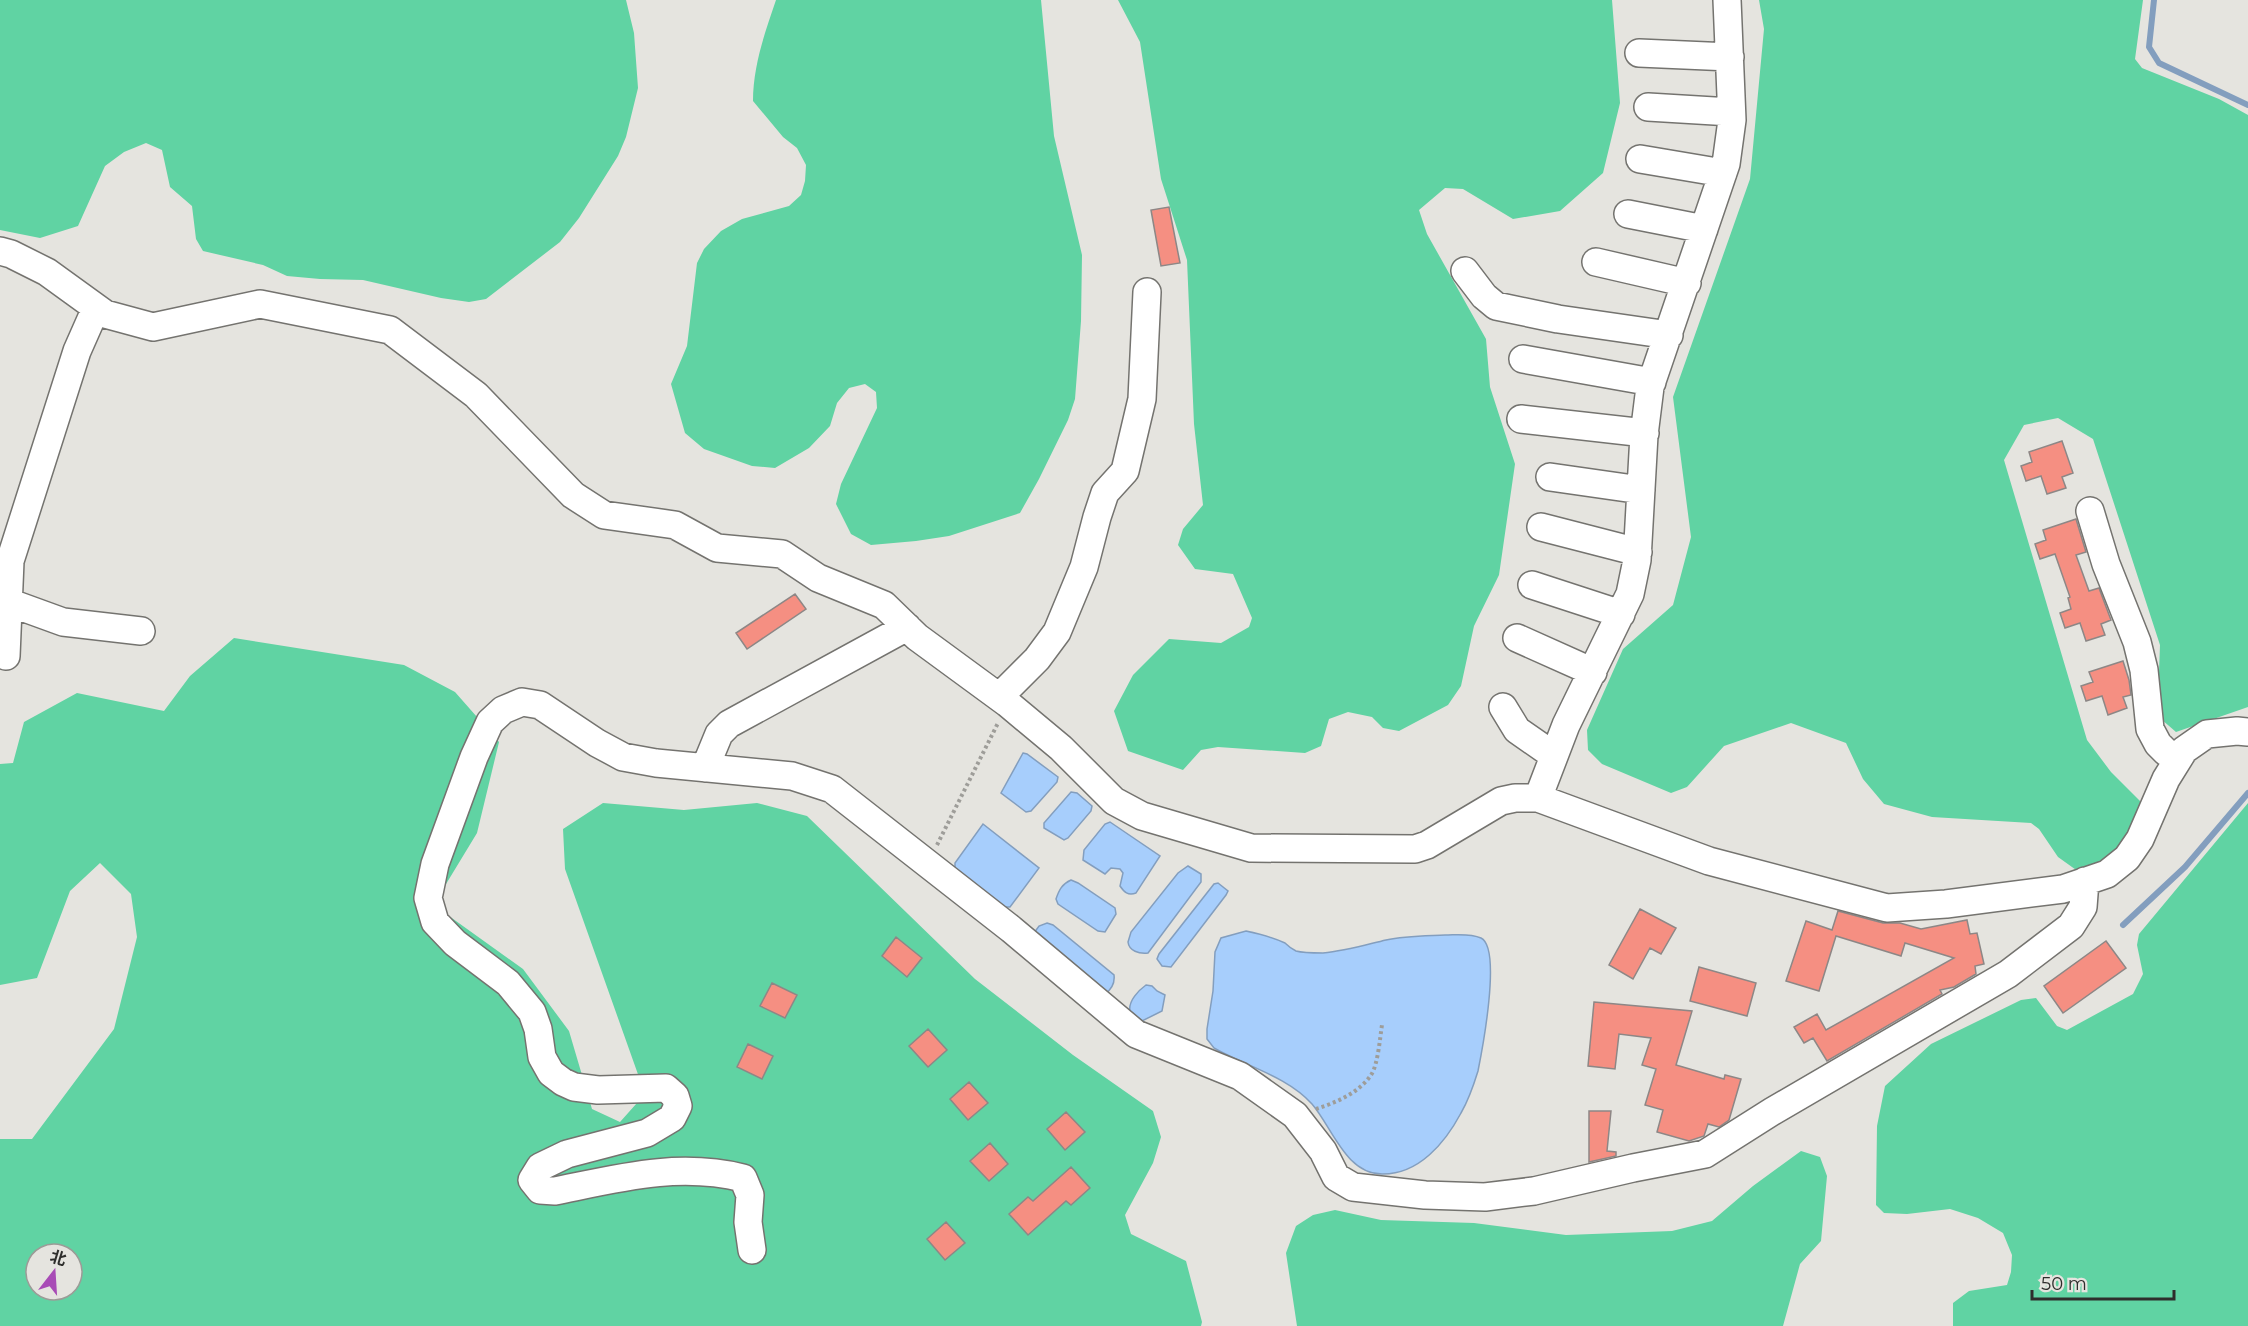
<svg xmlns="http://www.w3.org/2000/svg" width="2248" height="1326" font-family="Montserrat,'Noto Sans SC',sans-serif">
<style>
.green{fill:#60d3a3;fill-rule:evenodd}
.water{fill:#a7cefc;stroke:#839ebe;stroke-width:1.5}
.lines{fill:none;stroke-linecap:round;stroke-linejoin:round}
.stream{stroke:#839ebe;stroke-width:6}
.building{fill:#f58f82;stroke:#8d8786;stroke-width:1.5}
.minor-casing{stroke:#74736f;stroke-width:30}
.path{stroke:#9e9d99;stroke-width:4;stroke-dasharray:3 3;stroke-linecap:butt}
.minor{stroke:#fff;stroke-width:27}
</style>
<rect width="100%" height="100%" fill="#e5e4df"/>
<!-- green -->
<path class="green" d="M0 0H626L634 33 638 88 626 137 618 156 579 218 560 242 486 299 469 302 441 298 363 280 320 279 287 276 263 265 203 251 196 239 192 206 170 187 162 150 146 143 124 152 105 166 78 226 40 238 0 230Z
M776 0H1041L1054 136 1082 255 1081 321 1075 399 1068 420 1039 479 1020 513 949 536 916 541 871 545 851 534 836 504 841 484 877 408 876 392 865 384 849 388 837 403 830 426 809 448 775 468 752 466 704 449 685 433 671 384 687 346 697 263 704 249 721 231 742 219 789 206 801 195 805 181 806 165 797 148 783 137 753 101C753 66 765 32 776 0Z
M1118 0H1612L1620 103 1603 173 1560 211 1513 219 1463 189 1445 188 1419 210 1427 234 1486 339 1490 387 1515 464 1499 575 1474 626 1461 686 1448 705 1399 731 1383 728 1372 717 1348 712 1329 719 1321 746 1305 753 1218 747 1201 750 1183 770 1128 751 1114 711 1133 675 1169 639 1221 643 1249 627 1252 618 1233 574 1195 569 1178 545 1183 529 1203 505 1194 424 1187 260 1161 179 1140 42Z
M1759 0H2143L2135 59 2142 68 2219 99 2248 115V707L2176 732 2161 719 2158 700 2160 645 2093 439 2058 418 2024 425 2004 460 2087 740 2111 772 2140 801 2142 817 2124 857 2079 872 2058 857 2039 829 2031 823 1932 817 1884 804 1863 779 1846 743 1791 723 1724 746 1687 787 1671 793 1602 764 1588 750 1587 730 1623 649 1673 605 1691 537 1673 397 1750 179 1764 29Z
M234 638 404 665 455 692 499 742 477 833 443 889 442 911 523 969 569 1031 592 1109 620 1122 645 1094 565 869 563 829 603 803 684 810 757 803 807 816 975 979 1073 1055 1153 1111 1161 1137 1153 1163 1125 1215 1131 1234 1186 1261 1202 1322 1201 1326H0V1139H32L114 1029 137 937 131 894 100 863 70 891 37 978 0 985V764L13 763 24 722 77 693 164 711 190 676ZM36 1254H72V1290H36Z
M2248 803V1326H1953V1303L1969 1291 2007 1285 2011 1272 2012 1255 2003 1233 1978 1218 1950 1209 1907 1214 1884 1213 1876 1205 1877 1126 1885 1086 1931 1044 2021 1000 2036 998 2057 1026 2067 1030 2133 994 2143 974 2137 945 2139 934Z
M1801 1151 1820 1157 1827 1176 1821 1241 1800 1264 1783 1326H1297L1286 1253 1296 1226 1313 1215 1335 1210 1381 1220 1474 1223 1566 1235 1672 1231 1712 1221 1753 1186Z"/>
<!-- water -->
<path class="water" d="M1023 753 1027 754 1058 777 1057 782 1031 811 1026 812 1001 793Z
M1071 792 1077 793 1092 806 1091 811 1068 838 1064 840 1044 828V823Z
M1110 822 1160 856 1136 893C1128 896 1124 892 1120 886L1123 873 1120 869 1111 868 1105 874 1083 860 1084 850 1105 824Z
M983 824 1039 868 1010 907H1004L955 869V863Z
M1188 866 1201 874V882L1148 953C1139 954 1129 951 1128 942L1131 932 1178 873Z
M1071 880 1078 883 1115 908 1116 914 1105 932 1098 931 1058 904 1056 899C1059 890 1062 884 1071 880Z
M1218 883 1228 891 1226 895 1171 967 1162 966 1157 959 1159 954 1214 884Z
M1047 923 1053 925 1114 975C1115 983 1112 989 1105 994L1034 933 1039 926Z
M1246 931C1260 934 1272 937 1285 943 1288 946 1292 949 1296 951 1303 953 1316 953 1323 953 1345 951 1365 945 1386 940 1405 936 1425 936 1445 935 1456 935 1470 933 1481 938 1502 948 1482 1051 1478 1071 1474 1084 1468 1101 1461 1113 1445 1143 1419 1174 1383 1174 1346 1175 1332 1127 1312 1104 1287 1076 1245 1066 1214 1048L1207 1039V1029L1213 991 1215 952 1221 938Z
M1146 985 1152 986 1157 991 1165 995 1162 1011 1142 1021C1138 1019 1131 1016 1130 1011 1128 1001 1139 990 1146 985Z"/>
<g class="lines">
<!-- stream -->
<path class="stream" d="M2154 0 2149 47 2159 63 2248 105
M2123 925 2185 867 2248 793"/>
</g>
<!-- building -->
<path class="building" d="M1169 207 1180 263 1161 266 1151 210Z
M2062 441 2073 473 2062 477 2066 488 2047 494 2041 476 2026 481 2021 466 2032 462 2029 452Z
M2076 519 2086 552 2076 555 2089 591 2099 588 2111 620 2101 624 2105 635 2086 641 2080 623 2065 628 2060 613 2071 609 2068 598 2070 597 2055 554 2040 559 2035 544 2046 540 2043 530Z
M795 594 806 609 747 649 736 633Z
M2123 661 2129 680 2131 695 2123 697 2127 708 2108 715 2102 696 2086 701 2081 686 2093 682 2089 672Z
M1640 909 1676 928 1661 954 1650 948 1633 979 1609 965Z
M1838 911 1883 923H1900L1921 929 1967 920 1970 934 1977 933 1984 964 1975 966 1976 974 1954 987 1940 990 1942 994 1827 1061 1813 1038 1804 1043 1794 1027 1817 1014 1826 1030 1954 958 1905 943 1901 956 1836 936 1819 991 1786 981 1806 921 1832 930Z
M896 937 922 958 907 977 882 956Z
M2106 941 2126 968 2063 1013 2044 986Z
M1699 967 1756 983 1747 1016 1690 1001Z
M772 983 797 995 785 1018 760 1006Z
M1594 1002 1692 1011 1676 1065 1724 1079 1725 1075 1741 1079 1729 1120 1719 1127 1708 1124 1704 1136 1689 1141 1657 1132 1663 1110 1645 1105 1656 1069 1642 1065 1651 1038 1619 1034 1615 1069 1588 1066Z
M928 1029 947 1050 928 1067 909 1046Z
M748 1044 773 1056 762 1079 737 1067Z
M969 1082 988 1103 968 1120 950 1099Z
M1589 1111H1611L1607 1151 1616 1152V1156L1589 1162Z
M1066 1112 1085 1132 1065 1150 1047 1129Z
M990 1143 1008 1164 989 1181 970 1161Z
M1071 1167 1090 1188 1071 1205 1066 1201 1028 1235 1009 1214 1028 1197 1033 1201Z
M946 1222 965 1243 945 1260 927 1239Z"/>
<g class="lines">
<!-- minor casing -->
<g class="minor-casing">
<path id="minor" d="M1639 53 1730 57
M1648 107 1731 112
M1640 159 1723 173
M1628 214 1704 229
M0 251 11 254 47 272 105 314 153 327 260 304 390 330 476 395 573 495 604 515 675 525 717 548 782 554 818 578 884 605 917 637 1007 703 1061 748 1114 801 1142 816 1251 848 1415 849 1427 845 1501 801 1515 798H1538L1709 861 1887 908 1946 904 2063 889 2107 874 2127 858 2140 839 2166 779 2184 750 2207 734 2237 731 2248 732
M1596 262 1687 283
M1465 271 1484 296 1496 306 1558 319 1669 335
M1523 359 1652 382
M1521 419 1645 433
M1550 477 1641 490
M2090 511 2106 564 2137 642 2144 670 2150 729 2158 744 2166 752 2179 758
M1541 527 1638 552
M1532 585 1621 614
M8 602 63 622 141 631
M1517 638 1593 672
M6 656 10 561 77 351 96 308
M999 697 1037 659 1057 632 1084 567 1097 517 1105 493 1125 471 1142 399 1147 292
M1503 707 1517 730 1553 755
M705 768 719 734 729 724 907 627
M1538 798 1566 725 1630 594 1637 560 1644 435 1650 387 1726 164 1732 120 1727 0
M752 1250 748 1222 750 1195 743 1178C678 1162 619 1178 555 1191L540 1190 532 1180 540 1167 567 1154 647 1133 672 1118 678 1106 675 1096 666 1088 598 1090 574 1087 563 1082 551 1073 542 1057 538 1029 532 1012 508 983 455 943 435 922 428 898 435 864 474 757 490 722 503 710 522 702 540 705 597 743 623 757 656 763 792 776 832 789 1011 929 1136 1034 1240 1076 1295 1115 1323 1151 1336 1177 1353 1187 1425 1195 1485 1197 1534 1191 1633 1168 1705 1154 1773 1111 2008 974 2071 926 2083 907 2085 881"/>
</g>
<!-- path -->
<path class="path" d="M937 845 998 723
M1316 1109C1335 1103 1359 1093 1371 1075 1378 1065 1380 1037 1382 1025"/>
<!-- minor -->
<use href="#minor" class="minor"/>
</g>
<!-- north arrow -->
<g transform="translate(54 1272) rotate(17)"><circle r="28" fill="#e5e4df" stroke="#9c9b97" stroke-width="1.5"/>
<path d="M0-4.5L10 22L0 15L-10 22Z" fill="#a84cb6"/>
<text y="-9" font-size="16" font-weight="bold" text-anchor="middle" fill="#2e2e2c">北</text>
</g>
<!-- scale -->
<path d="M2032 1290v9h142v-9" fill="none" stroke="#2e2e2c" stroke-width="3"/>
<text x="2041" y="1290" font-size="18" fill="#2e2e2c" stroke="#e5e4df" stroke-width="4.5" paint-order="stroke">50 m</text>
</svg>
